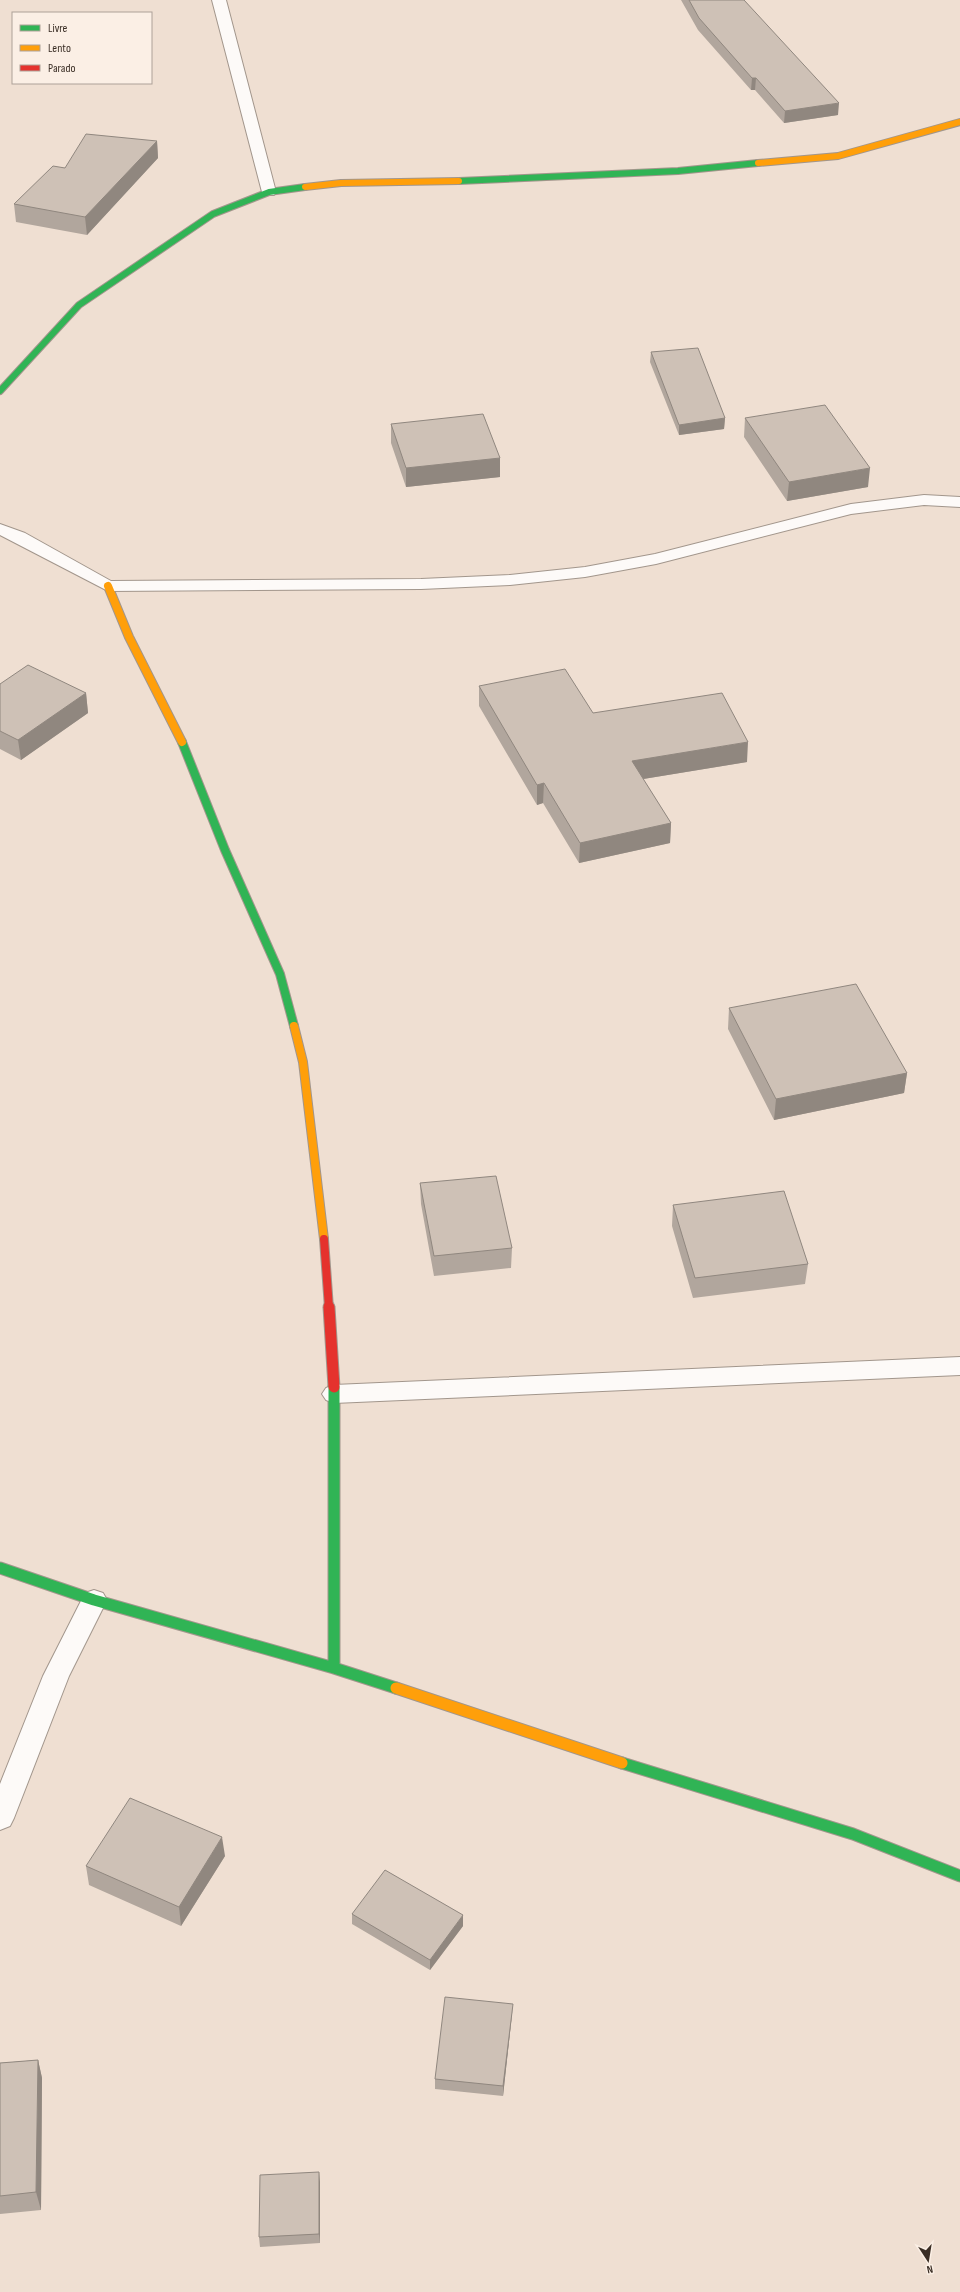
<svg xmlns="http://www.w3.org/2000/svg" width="960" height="2292" font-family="'Sofia Sans Condensed',sans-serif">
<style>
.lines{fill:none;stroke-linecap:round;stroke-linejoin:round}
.street-casing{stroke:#a2968c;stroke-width:2}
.fast-far2-casing{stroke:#a2968c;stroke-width:8}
.fast-far1-casing{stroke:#a2968c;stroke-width:10}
.fast-casing{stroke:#a2968c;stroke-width:13}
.slow-far2-casing{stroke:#a2968c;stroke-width:8}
.slow-far1-casing{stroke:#a2968c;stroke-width:10}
.slow-casing{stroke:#a2968c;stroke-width:13}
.jam-far1-casing{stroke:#a2968c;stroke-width:10}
.jam-casing{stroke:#a2968c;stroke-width:13}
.street{fill:#fdfaf8;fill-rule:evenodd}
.fast-far2{stroke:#30b455;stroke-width:6}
.fast-far1{stroke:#30b455;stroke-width:8}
.fast{stroke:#30b455;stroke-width:11}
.slow-far2{stroke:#ff9f0a;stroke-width:6}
.slow-far1{stroke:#ff9f0a;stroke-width:8}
.slow{stroke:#ff9f0a;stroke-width:11}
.jam-far1{stroke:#e5322d;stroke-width:8}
.jam{stroke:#e5322d;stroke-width:11}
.wall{fill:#b1a69d}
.shaded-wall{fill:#90877f}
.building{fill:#cec1b6;stroke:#90877f}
</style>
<rect width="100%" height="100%" fill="#efdfd2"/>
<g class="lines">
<!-- street casing -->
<g class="street-casing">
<path id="street" d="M212 0H226L276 192 274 195H264L262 192Z
M924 495 960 497V507L924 505 851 514 656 564 585 577 510 585 421 589 108 591 0 535V524L25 533 111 581 421 579 510 575 585 567 655 554 851 504Z
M960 1357V1375L334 1403 326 1400 322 1394 326 1388 334 1385Z
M94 1590 103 1593 107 1600 69 1676 14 1818 10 1826 0 1830V1784L43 1676 85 1593Z"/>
</g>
<!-- fast-far2 casing -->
<g class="fast-far2-casing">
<path id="fast-far2" d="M459 181 678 171 758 163
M0 391 79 305 213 214 269 192 305 187"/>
</g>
<!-- fast-far1 casing -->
<g class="fast-far1-casing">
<path id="fast-far1" d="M182 742 225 850 280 974 294 1026"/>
</g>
<!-- fast casing -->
<g class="fast-casing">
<path id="fast" d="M334 1387V1668
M0 1568 94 1600 334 1668 396 1688
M622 1763 853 1834 960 1876"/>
</g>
<!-- slow-far2 casing -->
<g class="slow-far2-casing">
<path id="slow-far2" d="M758 163 838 156 960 122
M305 187 341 183 459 181"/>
</g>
<!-- slow-far1 casing -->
<g class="slow-far1-casing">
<path id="slow-far1" d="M108 586 129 637 182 742
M294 1026 303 1062 324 1239"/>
</g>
<!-- slow casing -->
<g class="slow-casing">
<path id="slow" d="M396 1688 622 1763"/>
</g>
<!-- jam-far1 casing -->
<g class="jam-far1-casing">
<path id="jam-far1" d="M324 1239 329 1308"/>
</g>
<!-- jam casing -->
<g class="jam-casing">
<path id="jam" d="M329 1307 334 1387"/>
</g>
<!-- street -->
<use href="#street" class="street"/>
<!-- fast-far2 -->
<use href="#fast-far2" class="fast-far2"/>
<!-- fast-far1 -->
<use href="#fast-far1" class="fast-far1"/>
<!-- fast -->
<use href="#fast" class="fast"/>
<!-- slow-far2 -->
<use href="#slow-far2" class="slow-far2"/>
<!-- slow-far1 -->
<use href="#slow-far1" class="slow-far1"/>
<!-- slow -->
<use href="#slow" class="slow"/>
<!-- jam-far1 -->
<use href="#jam-far1" class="jam-far1"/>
<!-- jam -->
<use href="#jam" class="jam"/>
</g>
<!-- wall -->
<path class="wall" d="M681 0H744L838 115 784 123 755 90H751L698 30Z
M157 141 158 158 87 235 16 222 14 204 65 168Z
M651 352 725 418 724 429 679 435 650 362Z
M745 418 868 487 787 501 744 437Z
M391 424 500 458V477L406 487 391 443Z
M0 684 86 693 88 713 21 760 0 749Z
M479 686 593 713 747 762 643 779 671 823 670 843 579 863 543 803 537 805 479 706Z
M729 1008 907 1073 904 1093 774 1120 728 1029Z
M420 1183 512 1248 511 1268 434 1276 421 1204Z
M673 1205 808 1264 805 1284 693 1298 672 1226Z
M225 1856 181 1926 89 1885 86 1866Z
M352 1914 463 1926 430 1970 352 1924Z
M512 2014 503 2096 435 2089V2079Z
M38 2060 42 2078 41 2210 0 2214V2063Z
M320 2182V2243L260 2247 259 2237Z"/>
<!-- shaded-wall -->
<path class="shaded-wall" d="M752 78H756L755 90H751Z
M839 103 838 115 784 123 785 111Z
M157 141 158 158 87 235 85 217Z
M725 418 724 429 679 435V425Z
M500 458V477L406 487V468Z
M870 468 868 487 787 501 789 482Z
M86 693 88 713 21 760 18 740Z
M748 742 747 762 631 781 632 761Z
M544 783 543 803 537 805V785Z
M671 823 670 843 579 863 580 843Z
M907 1073 904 1093 774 1120 776 1099Z
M222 1837 225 1856 181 1926 179 1907Z
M463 1915V1926L430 1970V1960Z
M513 2004 512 2014 503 2096V2086Z
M38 2060 42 2078 41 2210 36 2192Z
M319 2172 320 2182V2243L319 2234Z"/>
<!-- building -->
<path class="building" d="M689 0H744L839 103 785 111 756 78H752L699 18Z
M86 134 157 141 85 217 14 204 53 166 65 168Z
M698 348 725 418 679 425 651 352Z
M825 405 870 468 789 482 745 418Z
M483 414 500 458 406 468 391 424Z
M28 665 86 693 18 740 0 731V684Z
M565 669 593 713 722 693 748 742 632 761 671 823 580 843 544 783 537 785 479 686Z
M856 984 907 1073 776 1099 729 1008Z
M496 1176 512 1248 434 1256 420 1183Z
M784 1191 808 1264 695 1278 673 1205Z
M130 1798 222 1837 179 1907 86 1866Z
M385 1870 463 1915 430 1960 352 1914Z
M445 1997 513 2004 503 2086 435 2079Z
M38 2060 36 2192 0 2196V2063Z
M319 2172V2234L259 2237 260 2175Z"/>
<!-- legend -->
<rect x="12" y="12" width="140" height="72" fill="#fbefe5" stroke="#ada198"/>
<rect x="20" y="25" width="20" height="6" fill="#30b455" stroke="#ada198"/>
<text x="48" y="32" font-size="12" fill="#392d24">Livre</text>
<rect x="20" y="45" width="20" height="6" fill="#ff9f0a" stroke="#ada198"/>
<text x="48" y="52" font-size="12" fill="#392d24">Lento</text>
<rect x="20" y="65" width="20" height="6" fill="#e5322d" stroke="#ada198"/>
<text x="48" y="72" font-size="12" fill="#392d24">Parado</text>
<!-- north arrow -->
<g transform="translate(928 2260) rotate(168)" stroke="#fbefe5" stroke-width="3" paint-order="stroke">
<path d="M0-3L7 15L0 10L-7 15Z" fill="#392d24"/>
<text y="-6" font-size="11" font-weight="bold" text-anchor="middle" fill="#392d24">N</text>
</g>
</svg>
